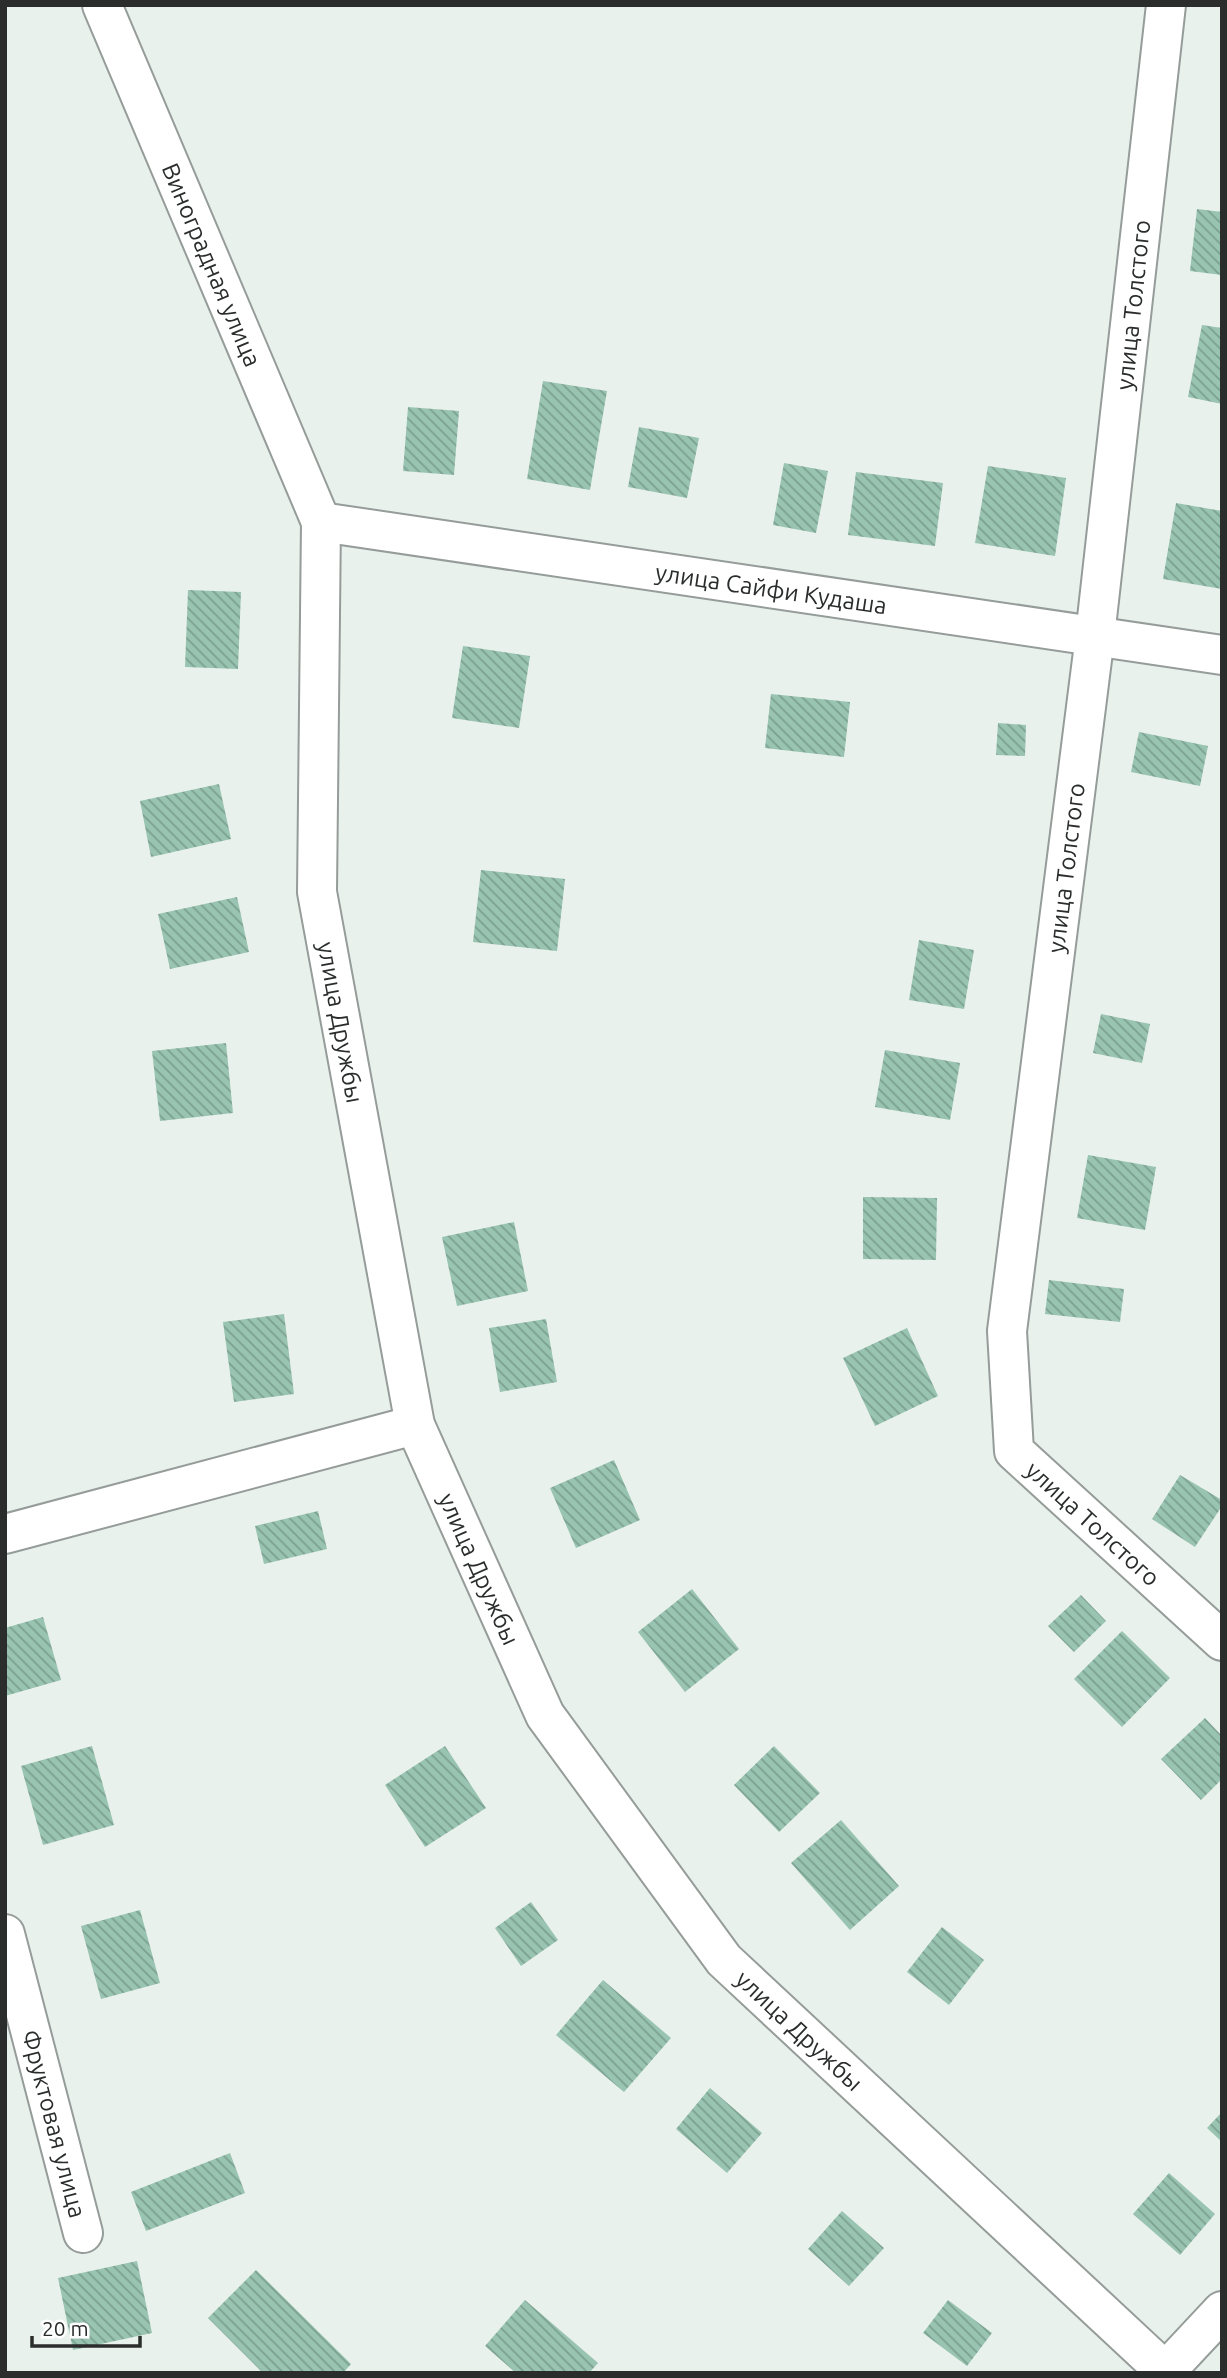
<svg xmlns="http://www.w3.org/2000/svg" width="1227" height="2378" font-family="Ubuntu,sans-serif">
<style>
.building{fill:url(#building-back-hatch)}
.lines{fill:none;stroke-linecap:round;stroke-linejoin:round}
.street-casing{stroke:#959c99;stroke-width:42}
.street{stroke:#fff;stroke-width:38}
.labels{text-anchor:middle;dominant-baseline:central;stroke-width:5;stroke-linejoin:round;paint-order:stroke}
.street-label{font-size:24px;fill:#2a2d2c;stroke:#fff}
</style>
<defs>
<pattern id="building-back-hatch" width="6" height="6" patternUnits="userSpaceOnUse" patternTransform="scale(1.75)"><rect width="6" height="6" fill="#98c4b1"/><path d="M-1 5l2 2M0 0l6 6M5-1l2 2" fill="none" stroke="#7ca090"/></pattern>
</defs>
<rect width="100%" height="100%" fill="#e9f1ed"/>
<!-- building -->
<path class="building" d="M1197 209 1222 212V275L1190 271Z
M1202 325 1222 328V404L1188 397Z
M543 381 607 391 590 490 527 479Z
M408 407 459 411 454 475 403 471Z
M639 427 699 438 687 498 628 487Z
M784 463 828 471 816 533 773 525Z
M988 466 1066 478 1055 556 975 543Z
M856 472 943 483 935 546 848 535Z
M1176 503 1222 511V589L1163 579Z
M188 590 241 592 238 669 185 667Z
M463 646 530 656 519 728 452 718Z
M771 694 850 702 844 757 765 748Z
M998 723 1026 725 1025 756 996 755Z
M1139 732 1208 746 1200 786 1131 772Z
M219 784 231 839 151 857 140 801Z
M481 870 565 879 557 951 473 942Z
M237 897 249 952 170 969 158 914Z
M919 940 974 950 964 1009 909 1000Z
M1101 1014 1150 1024 1142 1063 1093 1053Z
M226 1043 233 1113 160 1121 152 1051Z
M885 1050 960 1063 950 1120 875 1107Z
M1088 1155 1156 1167 1145 1230 1077 1218Z
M863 1197 937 1198 936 1260 863 1259Z
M514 1222 528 1291 457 1306 442 1237Z
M1049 1280 1124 1289 1120 1322 1045 1314Z
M284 1314 294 1394 234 1402 223 1322Z
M546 1319 557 1382 500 1392 489 1328Z
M907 1328 938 1396 875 1426 843 1358Z
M614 1460 640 1520 576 1548 550 1488Z
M1180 1475 1222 1500V1506L1195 1547 1152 1519Z
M318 1511 327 1549 264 1564 255 1526Z
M692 1589 739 1649 685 1692 638 1632Z
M1081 1595 1106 1621 1074 1652 1048 1626Z
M43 1617 61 1680 5 1696V1628Z
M1122 1631 1170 1678 1122 1727 1074 1679Z
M1205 1718 1222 1736V1779L1201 1800 1161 1759Z
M92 1746 114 1825 43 1845 21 1766Z
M445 1746 486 1808 425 1847 385 1785Z
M774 1746 820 1793 779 1832 734 1785Z
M841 1820 899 1886 850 1930 791 1863Z
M531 1902 558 1940 521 1966 495 1928Z
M140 1910 160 1983 101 1999 81 1926Z
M942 1927 984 1960 949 2005 907 1972Z
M603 1980 671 2038 624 2092 556 2035Z
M710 2088 762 2133 727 2173 676 2129Z
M1222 2112V2142L1207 2128Z
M230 2153 245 2193 146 2231 131 2192Z
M1169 2173 1215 2214 1180 2255 1133 2214Z
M842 2211 884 2248 849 2286 808 2249Z
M137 2261 152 2333 73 2350 58 2278Z
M256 2270 351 2364 343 2373H263L208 2318Z
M525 2300 598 2363 589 2373H516L485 2346Z
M948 2300 992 2333 967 2366 923 2333Z"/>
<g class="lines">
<!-- street casing -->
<g class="street-casing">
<g id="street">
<path id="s1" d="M102 5 321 522 317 892 415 1425 545 1715 724 1960 1167 2373"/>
<path id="s2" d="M1166 5 1095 636 1007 1331 1014 1451 1222 1641"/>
<path id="s3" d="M321 522 1222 655"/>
<path d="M5 1534 415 1425"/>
<path id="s4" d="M5 1934 83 2233"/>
<path d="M1164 2373 1222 2311"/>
</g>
</g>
<!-- street -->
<use href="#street" class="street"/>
</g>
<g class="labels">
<!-- street labels -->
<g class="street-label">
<text stroke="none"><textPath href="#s1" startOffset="282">Виноградная улица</textPath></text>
<text transform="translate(1133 305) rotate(-84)">улица Толстого</text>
<text stroke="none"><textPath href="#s3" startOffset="455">улица Сайфи Кудаша</textPath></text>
<text transform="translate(1066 868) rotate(-83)">улица Толстого</text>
<text stroke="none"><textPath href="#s1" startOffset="1064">улица Дружбы</textPath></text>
<text stroke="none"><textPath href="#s2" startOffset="1563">улица Толстого</textPath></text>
<text stroke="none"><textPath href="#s1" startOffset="1631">улица Дружбы</textPath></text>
<text stroke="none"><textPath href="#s1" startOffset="2198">улица Дружбы</textPath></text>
<text stroke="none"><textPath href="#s4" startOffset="196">Фруктовая улица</textPath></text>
</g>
</g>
<!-- border -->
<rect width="1227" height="2378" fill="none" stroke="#2a2d2c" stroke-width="14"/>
<!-- scale -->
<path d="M32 2336v10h108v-10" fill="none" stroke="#2a2d2c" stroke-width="3.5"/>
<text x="42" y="2336" font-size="21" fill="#2a2d2c" stroke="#ffffff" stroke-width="5" paint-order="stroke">20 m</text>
</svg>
